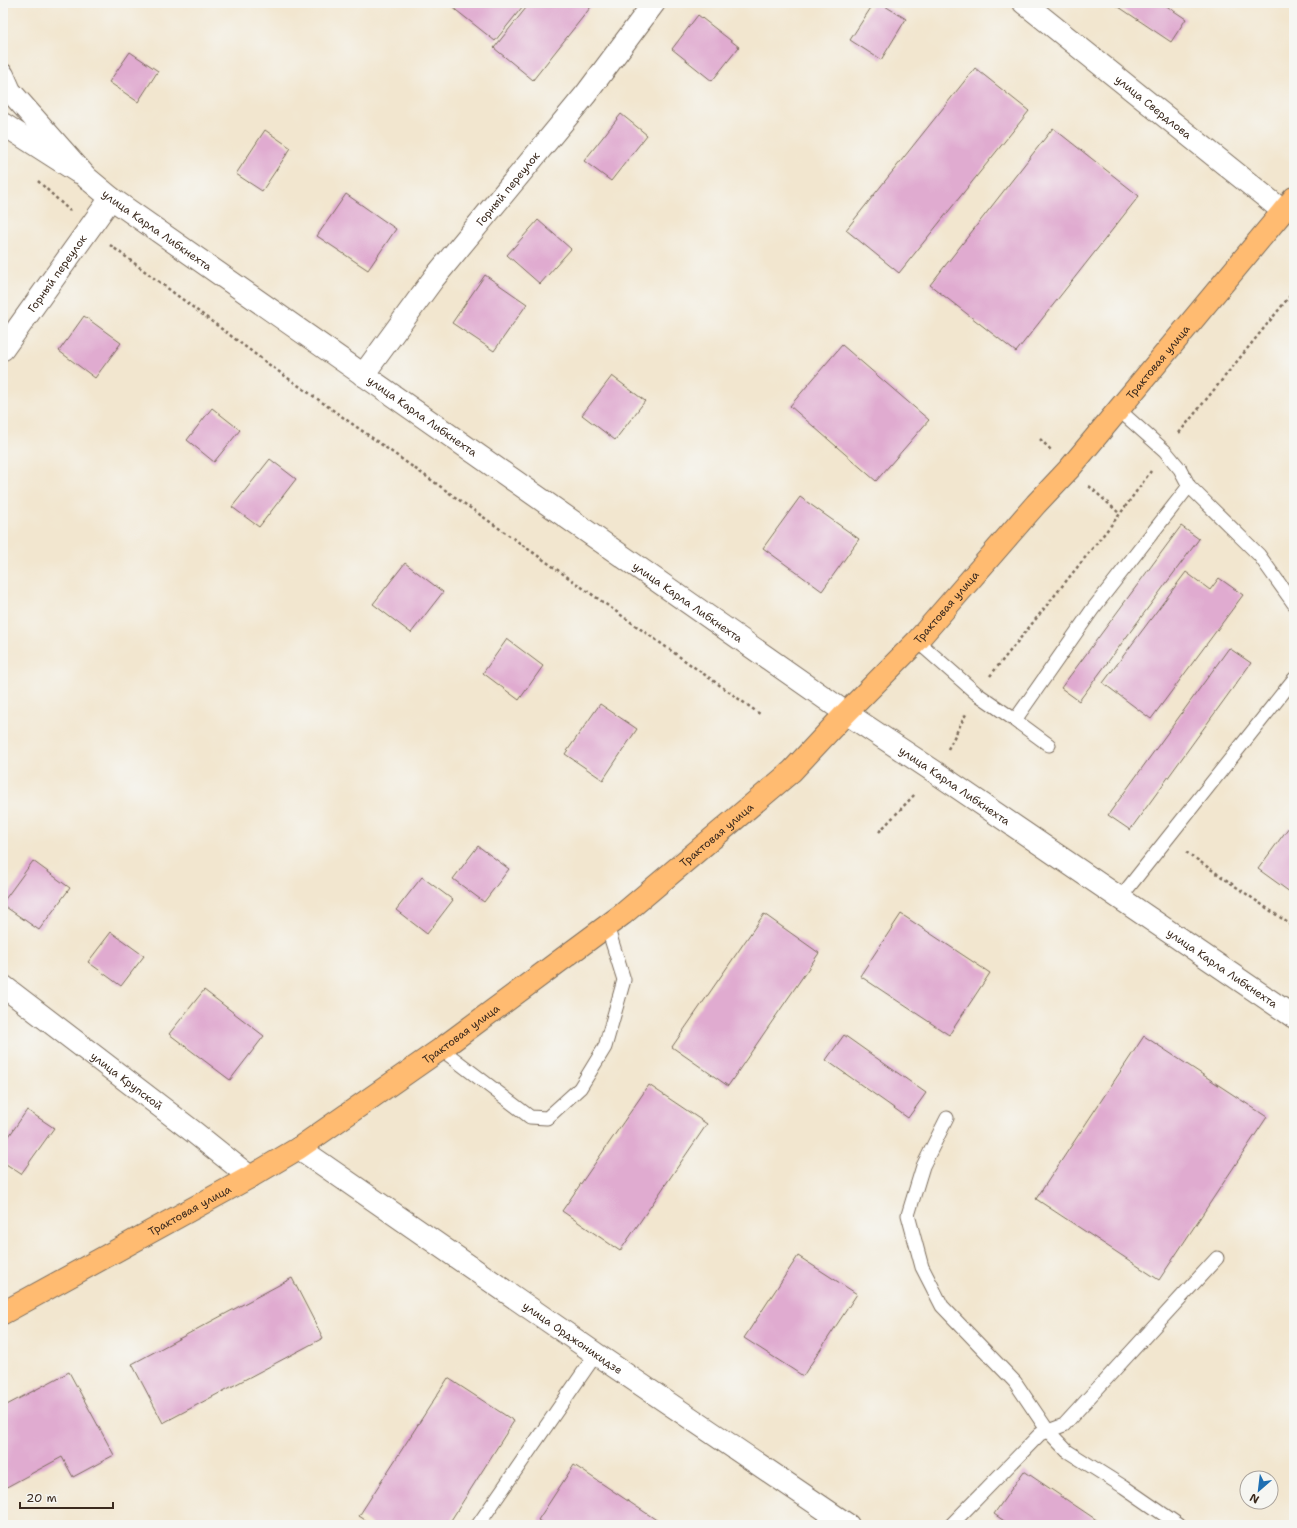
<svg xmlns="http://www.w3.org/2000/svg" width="1297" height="1528" font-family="'Shantell Sans',sans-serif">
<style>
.building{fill:#e0abd0}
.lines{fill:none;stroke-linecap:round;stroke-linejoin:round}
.service-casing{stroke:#7b6c5c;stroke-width:15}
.minor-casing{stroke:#7b6c5c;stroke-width:24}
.tertiary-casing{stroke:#7b6c5c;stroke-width:24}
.primary-casing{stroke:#7b6c5c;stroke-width:24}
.path{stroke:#7b6c5c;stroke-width:2.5;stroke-dasharray:3 3;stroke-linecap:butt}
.service{stroke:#fff;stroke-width:13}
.minor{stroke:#fff;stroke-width:22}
.tertiary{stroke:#fff;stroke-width:22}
.primary{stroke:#ffbb71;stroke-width:22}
.labels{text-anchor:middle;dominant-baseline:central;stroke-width:3;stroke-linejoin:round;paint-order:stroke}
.street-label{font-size:11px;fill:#3b2a1e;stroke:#f6f6f2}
</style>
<rect width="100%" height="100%" fill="#f6f6f2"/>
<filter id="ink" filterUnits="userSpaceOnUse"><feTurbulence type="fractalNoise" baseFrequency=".025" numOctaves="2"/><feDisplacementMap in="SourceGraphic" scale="8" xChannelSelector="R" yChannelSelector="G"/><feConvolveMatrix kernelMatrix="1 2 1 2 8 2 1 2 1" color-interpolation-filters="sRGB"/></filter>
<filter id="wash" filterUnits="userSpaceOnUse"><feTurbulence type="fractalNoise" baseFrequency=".012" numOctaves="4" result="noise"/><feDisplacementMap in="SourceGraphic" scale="16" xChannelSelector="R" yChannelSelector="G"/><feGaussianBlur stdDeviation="0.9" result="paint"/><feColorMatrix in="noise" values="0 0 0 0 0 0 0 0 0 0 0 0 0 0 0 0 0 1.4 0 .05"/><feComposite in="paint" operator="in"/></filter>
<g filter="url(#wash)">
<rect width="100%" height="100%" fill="#f2e6cf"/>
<g id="blocks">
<!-- building -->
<path class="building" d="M447 3H519L523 6 495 41Z
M530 3H594L533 80 494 48Z
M874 3H880L906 19 881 60 850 40Z
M1113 3H1162L1186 19 1171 42Z
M698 15 739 47 712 81 672 49Z
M130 52 158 71 138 102 109 82Z
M975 68 1029 111 899 273 846 230Z
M621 114 647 135 611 181 584 161Z
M1053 128 1139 196 1016 352 930 285Z
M265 130 291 148 262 191 236 174Z
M346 194 396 229 368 270 317 236Z
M538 220 571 249 540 284 507 255Z
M485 275 527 304 494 351 452 323Z
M84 316 121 343 95 378 59 351Z
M842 345 929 420 876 481 790 406Z
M612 376 645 401 615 440 582 415Z
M212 408 240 430 214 462 187 440Z
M270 459 296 479 259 527 232 507Z
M800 497 859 539 822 591 763 548Z
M1181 526 1199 539 1079 701 1061 688Z
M405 563 443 592 411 633 373 604Z
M1186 572 1210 590 1219 578 1243 595 1151 719 1103 683Z
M507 639 543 666 519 700 483 673Z
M1229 648 1251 663 1130 830 1108 815Z
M600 704 637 729 603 780 565 754Z
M1289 827 1294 830V895L1258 869Z
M478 846 509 869 484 902 453 879Z
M33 861 70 888 39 930 3 905V902Z
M422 877 453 900 427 934 396 910Z
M764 914 819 953 728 1086 672 1047Z
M901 914 990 973 949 1035 860 976Z
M111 932 144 956 121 986 88 962Z
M204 990 264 1036 230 1080 169 1034Z
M844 1035 926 1093 908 1118 826 1060Z
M1144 1036 1267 1117 1159 1280 1036 1199Z
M649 1085 707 1124 620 1251 562 1211Z
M27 1110 54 1128 21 1174 3 1162V1145Z
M798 1256 857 1294 803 1376 744 1338Z
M292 1278 323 1338 163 1423 132 1364Z
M69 1372 114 1455 73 1477 62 1457 3 1489V1407Z
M448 1378 514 1421 448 1525H373L359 1516Z
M574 1465 664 1525H545L538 1520Z
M1024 1471 1104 1525H1010L994 1514Z"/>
</g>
</g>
<g filter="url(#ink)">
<use href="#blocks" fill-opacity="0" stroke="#7b6c5c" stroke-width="1"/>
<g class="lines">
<!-- service casing -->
<g class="service-casing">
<path id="service" d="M1119 410 1165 451 1180 469 1189 486
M917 641 976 693 1015 720
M1049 745 1015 720 1092 610 1189 486 1259 555 1294 604
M1120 898 1294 679
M441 1049 530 1117 547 1118 580 1088 605 1047 624 980 607 926
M947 1118 923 1166 908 1215 922 1267 942 1306 1015 1382 1048 1431 1067 1451 1124 1487 1179 1525
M478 1525 596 1354
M951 1525 1040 1434 1064 1425 1217 1258"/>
</g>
<!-- minor casing -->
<g class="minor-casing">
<g id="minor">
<path id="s1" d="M1024 3 1283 211"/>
<path d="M3 124 78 172"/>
<path id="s2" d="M3 349 111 198"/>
<path id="s3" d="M363 375 434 278 586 94 654 3"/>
<path id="s4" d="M3 986 195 1133 250 1177"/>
</g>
</g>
<!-- tertiary casing -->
<g class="tertiary-casing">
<g id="tertiary">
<path id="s5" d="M3 75 10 91 87 178 111 198 846 713 935 772 1294 1017"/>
<path id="s6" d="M299 1148 596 1354 848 1525"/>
</g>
</g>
<!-- primary casing -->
<g class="primary-casing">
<g id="primary">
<path id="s7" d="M3 1313 250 1177 299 1148 441 1049 623 914 792 771 846 713 917 641 1036 504 1070 468 1294 198"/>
</g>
</g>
<!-- path -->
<path class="path" d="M38 181 70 211
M110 245 271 366 760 714
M1179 433 1294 291
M1040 439 1051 450
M1089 486 1120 514
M990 676 1120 514 1151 471
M948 749 966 714
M879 832 916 793
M1186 852 1294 927"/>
<!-- service -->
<use href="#service" class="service"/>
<!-- minor -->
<use href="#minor" class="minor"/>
<!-- tertiary -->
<use href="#tertiary" class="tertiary"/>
<!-- primary -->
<use href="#primary" class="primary"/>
</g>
</g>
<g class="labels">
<!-- street labels -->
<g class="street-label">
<text stroke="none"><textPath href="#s1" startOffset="166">улица Свердлова</textPath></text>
<text stroke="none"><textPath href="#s3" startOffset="236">Горный переулок</textPath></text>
<text stroke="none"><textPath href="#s5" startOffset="221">улица Карла Либкнехта</textPath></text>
<text stroke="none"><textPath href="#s2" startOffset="93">Горный переулок</textPath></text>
<text stroke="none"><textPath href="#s7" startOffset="1509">Трактовая улица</textPath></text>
<text stroke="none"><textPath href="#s5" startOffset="545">улица Карла Либкнехта</textPath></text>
<text stroke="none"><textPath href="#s5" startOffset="869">улица Карла Либкнехта</textPath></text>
<text stroke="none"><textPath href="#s7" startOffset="1185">Трактовая улица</textPath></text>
<text stroke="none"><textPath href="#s5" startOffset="1193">улица Карла Либкнехта</textPath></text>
<text stroke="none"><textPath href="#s7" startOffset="861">Трактовая улица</textPath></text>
<text stroke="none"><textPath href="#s5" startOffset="1517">улица Карла Либкнехта</textPath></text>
<text stroke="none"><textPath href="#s7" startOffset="537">Трактовая улица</textPath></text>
<text stroke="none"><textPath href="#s4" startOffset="156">улица Крупской</textPath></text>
<text stroke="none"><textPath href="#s7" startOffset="213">Трактовая улица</textPath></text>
<text stroke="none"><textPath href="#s6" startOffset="333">улица Орджоникидзе</textPath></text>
</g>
</g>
<!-- margin -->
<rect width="1297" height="1528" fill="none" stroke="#f6f6f2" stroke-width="16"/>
<!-- north arrow -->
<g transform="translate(1259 1490) rotate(208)"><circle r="19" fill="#f6f6f2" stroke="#aba49d"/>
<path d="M0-3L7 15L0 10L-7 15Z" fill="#1f6fb2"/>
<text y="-6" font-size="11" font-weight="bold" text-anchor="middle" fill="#3b2a1e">N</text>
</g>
<!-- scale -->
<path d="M20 1502v6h93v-6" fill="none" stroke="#3b2a1e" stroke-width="2"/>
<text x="26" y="1502" font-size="12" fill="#3b2a1e" stroke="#f6f6f2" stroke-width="3" paint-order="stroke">20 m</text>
</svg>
